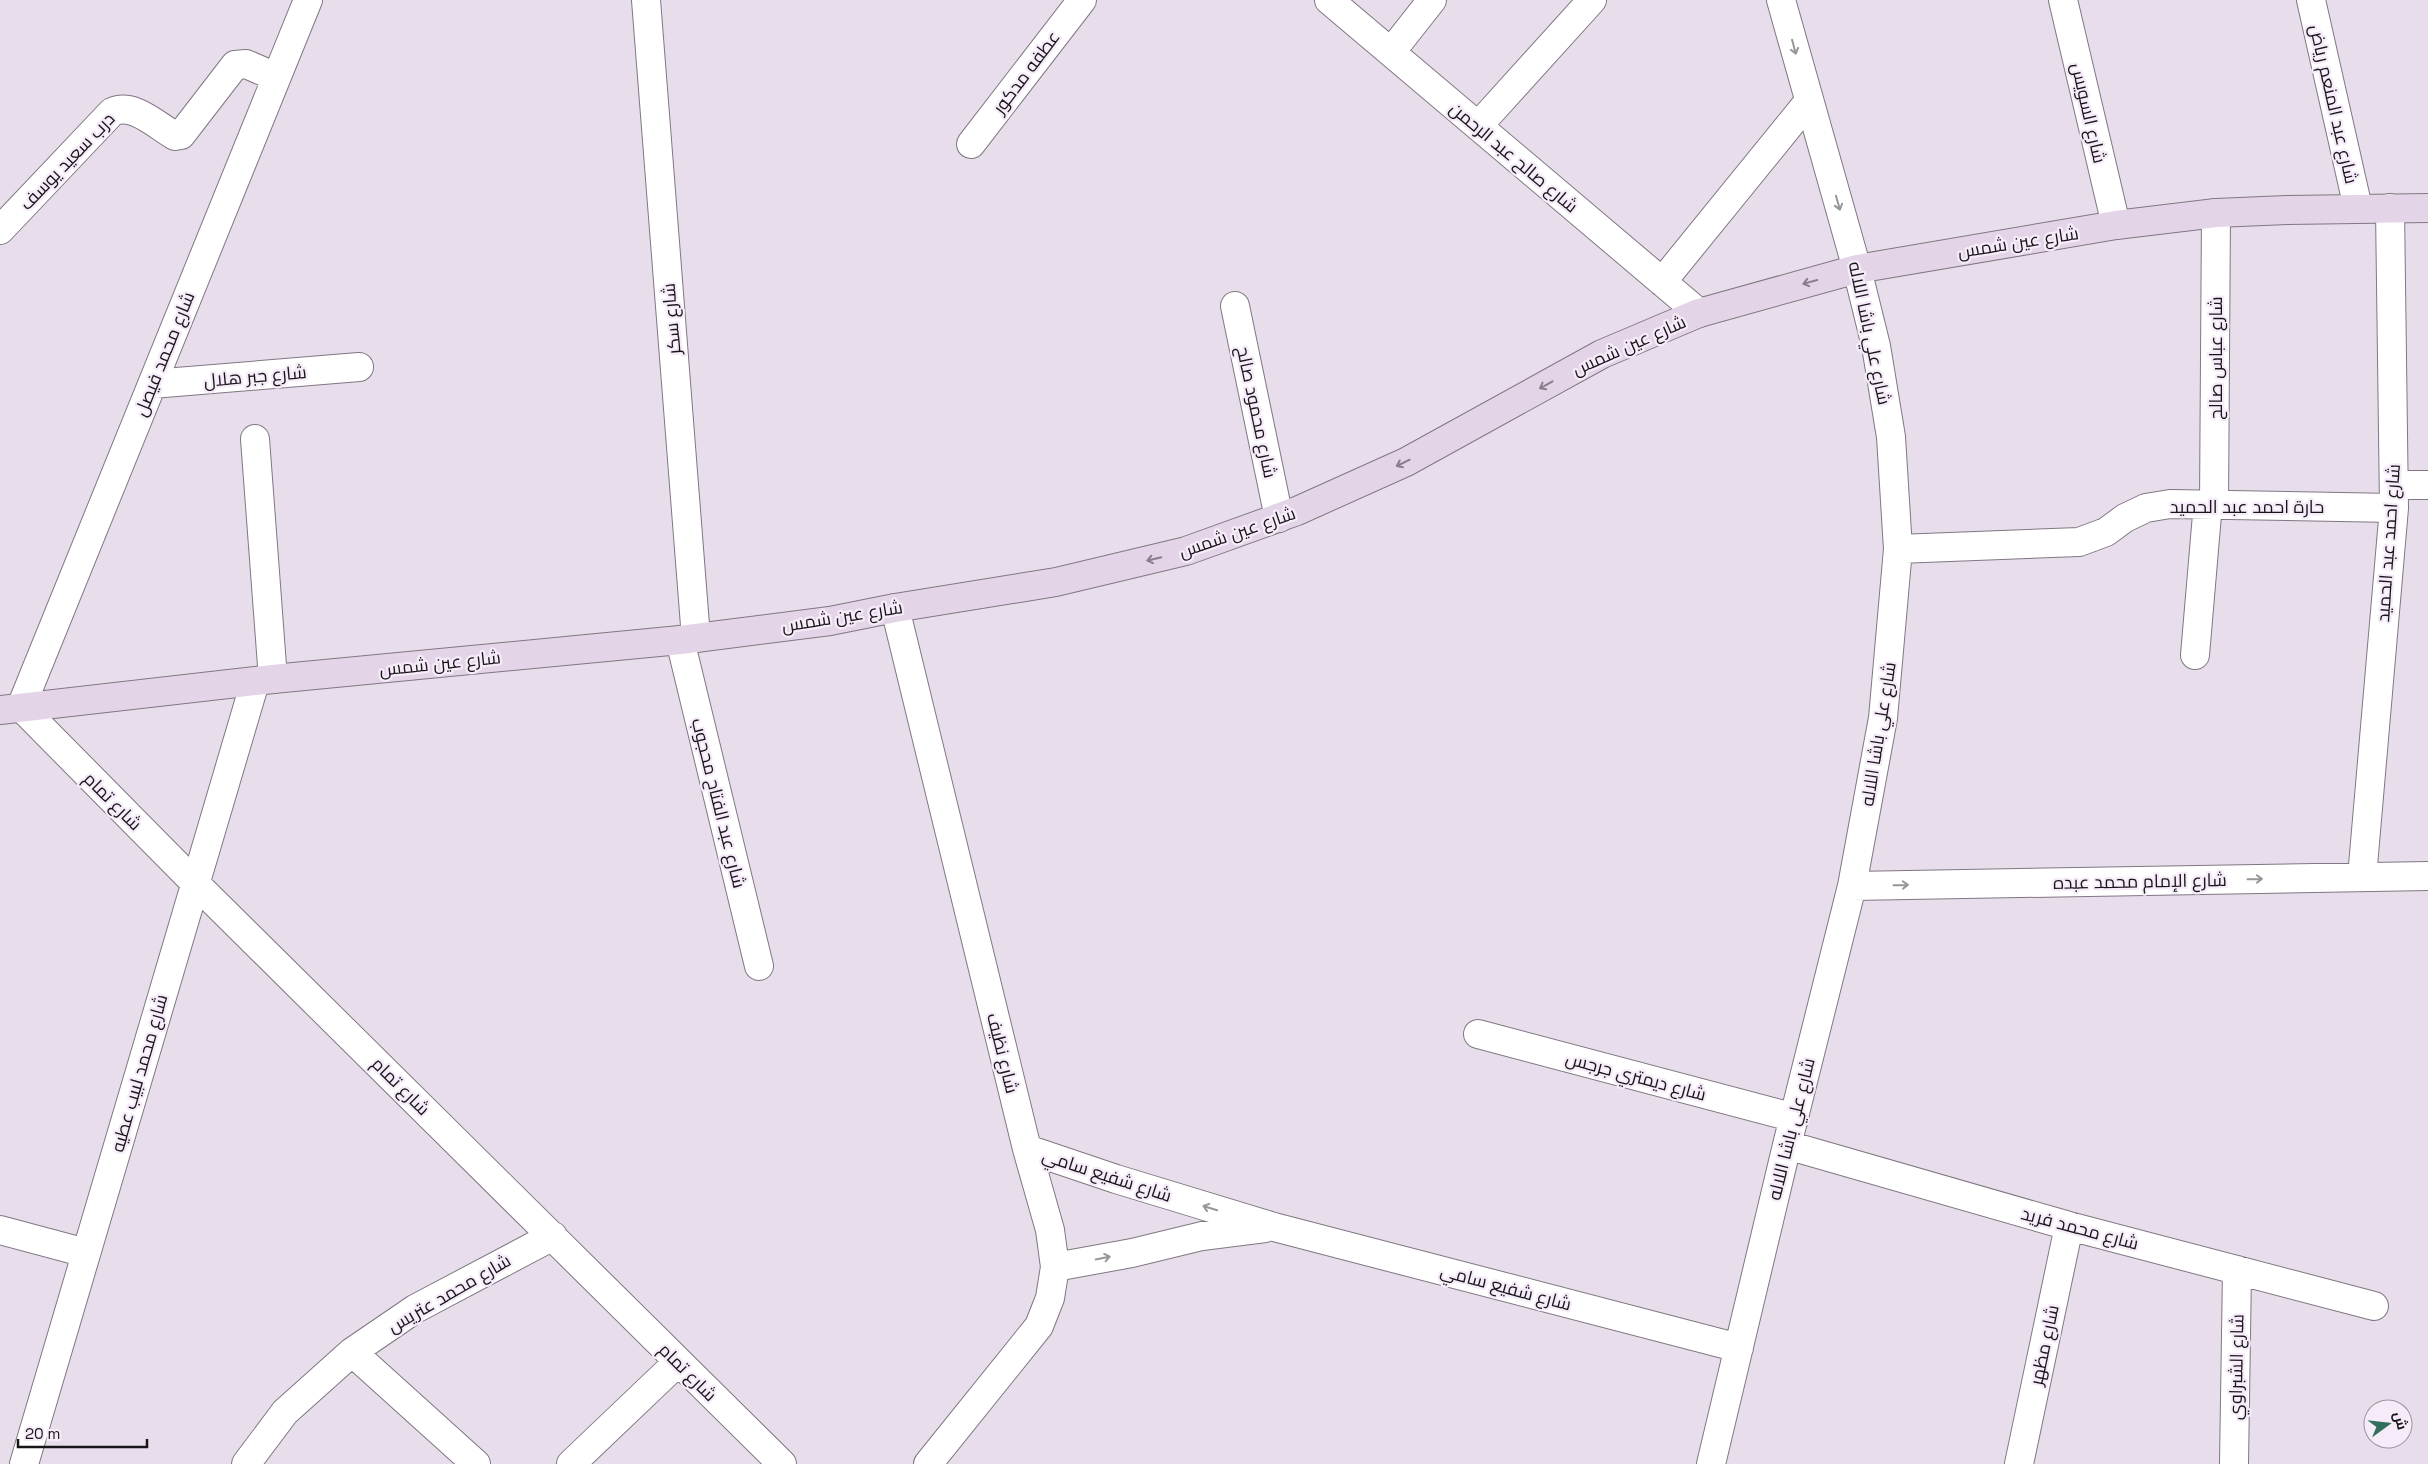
<svg xmlns="http://www.w3.org/2000/svg" width="2428" height="1464" font-family="'Space Grotesk',Cairo,sans-serif">
<style>
.lines{fill:none;stroke-linecap:round;stroke-linejoin:round}
.minor-casing{stroke:#807783;stroke-width:30}
.tertiary-casing{stroke:#807783;stroke-width:30}
.secondary-casing{stroke:#807783;stroke-width:30}
.minor{stroke:#fff;stroke-width:28}
.tertiary{stroke:#fff;stroke-width:28}
.secondary{stroke:#e3d5e7;stroke-width:28}
.oneway{stroke:#979698}
.oneway2{stroke:#887f8a}
.labels{text-anchor:middle;dominant-baseline:central;stroke-width:4.5;stroke-linejoin:round;paint-order:stroke}
.street-label{font-size:18px;fill:#181519;stroke:#f6ebf9}
</style>
<rect width="100%" height="100%" fill="#e8deeb"/>
<g class="lines">
<!-- minor casing -->
<g class="minor-casing">
<path id="minor" d="M308 0 21 707 195 883 782 1464
M646 0 696 638
M1329 0 1699 313
M2063 0 2116 225
M2311 0 2358 208
M1391 52 1432 0
M1478 126 1592 0
M971 144 1082 0
M0 230 112 112C133 102 156 125 175 136L181 135 235 65 246 64 276 77
M1662 282 1809 101
M1235 306 1279 518
M152 384 359 367
M255 439 273 679
M2394 485H2428
M2214 504 2216 213
M1898 549 2079 542 2106 532 2125 518 2146 508 2170 504 2394 508
M895 608 1027 1149 1050 1230 1055 1267 1050 1298 1039 1326 928 1464
M680 640 759 966
M2195 655 2208 503
M2362 877 2394 508 2390 208
M1852 886 2428 876
M1478 1034 1795 1118
M1787 1145 2069 1226 2374 1306
M1027 1149 1116 1179 1274 1227 1739 1348
M0 1230 86 1253
M1055 1267 1132 1253 1202 1236 1265 1228
M352 1352 476 1464
M24 1464 255 682
M246 1464 285 1412 352 1352 415 1309 553 1236
M571 1464 678 1362
M1711 1464 1787 1145 1852 886 1883 718 1898 549 1891 437 1876 346 1857 269
M2019 1464 2069 1226
M2234 1464 2237 1270"/>
</g>
<!-- tertiary casing -->
<g class="tertiary-casing">
<path id="tertiary" d="M1781 0 1857 269"/>
</g>
<!-- secondary casing -->
<g class="secondary-casing">
<path id="secondary" d="M0 710 273 679 680 640 830 621 895 608 1056 582 1186 551 1297 511 1406 462 1602 354 1699 313 1857 269 2116 225 2216 213 2287 210 2428 208"/>
</g>
<!-- minor -->
<use href="#minor" class="minor"/>
<!-- tertiary -->
<use href="#tertiary" class="tertiary"/>
<!-- secondary -->
<use href="#secondary" class="secondary"/>
</g>
<!-- one-way arrows -->
<defs><path id="oneway-shaft" d="M-6 0H5M1.5-3L5.5 0L1.5 3" fill="none" stroke-width="1.6" stroke-linecap="round" stroke-linejoin="round" transform="scale(1.25)"/></defs>
<g class="oneway">
<use href="#oneway-shaft" transform="translate(1794 47) rotate(75)"/>
<use href="#oneway-shaft" transform="translate(1838 203) rotate(74)"/>
<use href="#oneway-shaft" transform="translate(2255 879) rotate(-1)"/>
<use href="#oneway-shaft" transform="translate(1901 885) rotate(-1)"/>
<use href="#oneway-shaft" transform="translate(1210 1208) rotate(-163)"/>
<use href="#oneway-shaft" transform="translate(1103 1258) rotate(-11)"/>
</g>
<g class="oneway2">
<use href="#oneway-shaft" transform="translate(1810 282) rotate(165)"/>
<use href="#oneway-shaft" transform="translate(1546 385) rotate(151)"/>
<use href="#oneway-shaft" transform="translate(1403 463) rotate(154)"/>
<use href="#oneway-shaft" transform="translate(1154 559) rotate(167)"/>
</g>
<g class="labels">
<!-- street labels -->
<g class="street-label">
<text transform="translate(1026 72) rotate(-53)">عطفه مدكور</text>
<text transform="translate(2334 104) rotate(77)">شارع عبد المنعم رياض</text>
<text transform="translate(2089 113) rotate(77)">شارع السويس</text>
<text transform="translate(1514 157) rotate(40)">شارع صالح عبد الرحمن</text>
<text transform="translate(67 161) rotate(-46)">درب سعيد يوسف</text>
<text transform="translate(2018 242) rotate(-9)">شارع عين شمس</text>
<text transform="translate(671 319) rotate(-95)">شارع سكر</text>
<text transform="translate(1870 333) rotate(78)">شارع علي باشا اللاله</text>
<text transform="translate(1629 345) rotate(-24)">شارع عين شمس</text>
<text transform="translate(164 354) rotate(-68)">شارع محمد فيصل</text>
<text transform="translate(2215 358) rotate(-90)">شارع عباس صالح</text>
<text transform="translate(255 376) rotate(-5)">شارع جبر هلال</text>
<text transform="translate(1257 412) rotate(78)">شارع محمود صالح</text>
<text x="2247" y="506">حارة احمد عبد الحميد</text>
<text transform="translate(1237 532) rotate(-19)">شارع عين شمس</text>
<text transform="translate(2388 543) rotate(-86)">شارع احمد عبد الحميد</text>
<text transform="translate(842 616) rotate(-9)">شارع عين شمس</text>
<text transform="translate(440 663) rotate(-6)">شارع عين شمس</text>
<text transform="translate(1878 734) rotate(-81)">شارع علي باشا اللاله</text>
<text transform="translate(113 801) rotate(45)">شارع تمام</text>
<text transform="translate(719 803) rotate(76)">شارع عبد الفتاح محجوب</text>
<text transform="translate(2140 881) rotate(-1)">شارع الإمام محمد عبده</text>
<text transform="translate(1003 1053) rotate(76)">شارع نظيف</text>
<text transform="translate(139 1073) rotate(-74)">شارع محمد لبيب عطيه</text>
<text transform="translate(1636 1076) rotate(15)">شارع ديمتري جرجس</text>
<text transform="translate(401 1086) rotate(45)">شارع تمام</text>
<text transform="translate(1791 1129) rotate(-76)">شارع علي باشا اللاله</text>
<text transform="translate(1107 1175) rotate(18)">شارع شفيع سامي</text>
<text transform="translate(2080 1228) rotate(15)">شارع محمد فريد</text>
<text transform="translate(1506 1287) rotate(15)">شارع شفيع سامي</text>
<text transform="translate(449 1293) rotate(-30)">شارع محمد عتريس</text>
<text transform="translate(2044 1345) rotate(-78)">شارع مظهر</text>
<text transform="translate(2236 1367) rotate(-89)">شارع الشبراوي</text>
<text transform="translate(688 1372) rotate(45)">شارع تمام</text>
</g>
</g>
<!-- north arrow -->
<g transform="translate(2388 1424) rotate(75)"><circle r="24" fill="#f6ebf9" stroke="#9d959f"/>
<path d="M0-4L9 19L0 12L-9 19Z" fill="#33705b"/>
<text y="-8" font-size="14" font-weight="bold" text-anchor="middle" fill="#181519">ش</text>
</g>
<!-- scale -->
<path d="M18 1439v8h129v-8" fill="none" stroke="#181519" stroke-width="2.5"/>
<text x="25" y="1439" font-size="15" fill="#181519" stroke="#f6ebf9" stroke-width="4" paint-order="stroke">20 m</text>
</svg>
